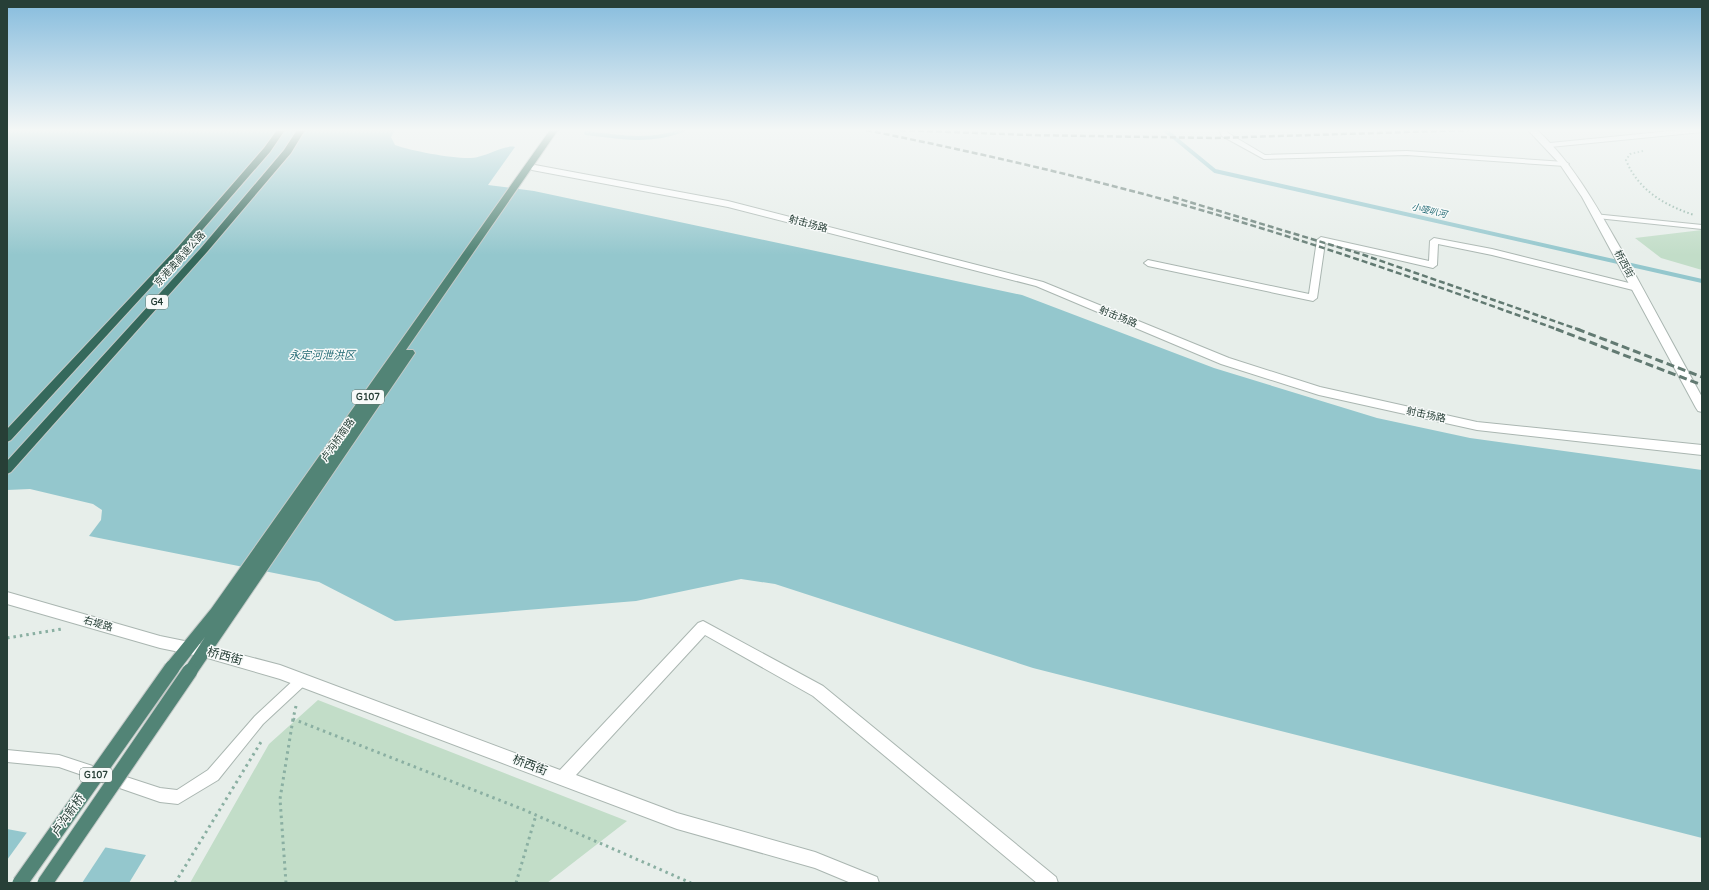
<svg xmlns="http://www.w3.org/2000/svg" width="1709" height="890" font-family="'Varela Round','Noto Sans SC',sans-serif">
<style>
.green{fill:#c2ddc8}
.water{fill:#94c7cd}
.pier{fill:#e7eeea}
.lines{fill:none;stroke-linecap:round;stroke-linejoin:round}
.stream{stroke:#94c7cd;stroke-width:4}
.service-casing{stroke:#aab6b1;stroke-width:2}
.minor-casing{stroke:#aab6b1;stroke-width:2}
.tertiary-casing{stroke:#aab6b1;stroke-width:2}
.trunk-casing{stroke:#c3c9c7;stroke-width:2}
.motorway-casing{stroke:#c3c9c7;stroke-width:2}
.path-far1{stroke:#8aafa2;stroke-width:2;stroke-dasharray:1.5 2.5;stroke-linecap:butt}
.path{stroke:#8aafa2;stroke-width:3;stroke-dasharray:2.5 4;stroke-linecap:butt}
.service{fill:#fff;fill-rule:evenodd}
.minor{fill:#fff;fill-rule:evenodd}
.tertiary{fill:#fff;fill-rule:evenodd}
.trunk{fill:#528476;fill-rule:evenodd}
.motorway{fill:#35695c;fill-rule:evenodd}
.rail-far1{stroke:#627a72;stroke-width:2.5;stroke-dasharray:6 3;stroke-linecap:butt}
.rail{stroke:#627a72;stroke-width:3;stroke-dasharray:8 4;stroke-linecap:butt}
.trunk-bridge-casing{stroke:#c3c9c7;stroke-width:17;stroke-linecap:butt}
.trunk-bridge{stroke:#528476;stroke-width:15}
.labels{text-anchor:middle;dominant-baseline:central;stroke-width:3;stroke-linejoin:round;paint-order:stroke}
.far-water-label{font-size:9px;font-style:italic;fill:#256c76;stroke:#f7faf9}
.shield{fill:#f7faf9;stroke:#657771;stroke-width:1}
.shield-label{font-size:9px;font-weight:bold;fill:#273f37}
.street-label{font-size:10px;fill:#273f37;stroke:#f7faf9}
.water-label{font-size:11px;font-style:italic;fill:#256c76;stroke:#f7faf9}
.near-street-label{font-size:12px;fill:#273f37;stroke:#f7faf9}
</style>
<rect width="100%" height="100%" fill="#e7eeea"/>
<!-- green -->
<path class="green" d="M1702 230V270L1661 258 1635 238Z
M318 700 627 821 547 883H190L269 744Z"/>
<!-- water -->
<path class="water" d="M7 130H395L391 137 395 145C411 151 455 159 471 158 486 157 505 144 515 147L488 185 534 191 1022 295 1214 368 1377 418 1470 438 1702 470V838L1033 668 775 584 741 579 636 601 395 621 319 582 89 536 101 520 102 510 93 504 30 489 7 490Z
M7 829 146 855 129 883H7Z"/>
<!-- pier -->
<path class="pier" d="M28 831 107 845 82 883H7V860Z"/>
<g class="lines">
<!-- stream -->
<path class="stream" d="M1165 130 1215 171 1702 281
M586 133C619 137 651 143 683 130"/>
<!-- service casing -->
<g class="service-casing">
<path id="service" d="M1219 130H1227L1228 133 1265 155 1407 151 1565 162 1569 164 1565 166 1407 155 1264 159 1222 136Z
M1681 130H1702V132L1550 147 1546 145 1550 143Z
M1594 214 1702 225V229L1597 218H1594Z
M1321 237 1429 261 1430 241 1434 238 1492 249 1637 285 1641 288 1637 291 1492 255 1438 244 1437 265 1433 268 1325 243 1317 298 1313 301 1148 266 1144 263 1148 260 1309 294 1317 240Z
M302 674 306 676 308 680 306 684 263 724 218 780 178 804 160 802 59 767 7 762V750L59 755 160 788 177 790 208 770 255 716 298 676Z"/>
</g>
<!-- minor casing -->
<g class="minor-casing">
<path id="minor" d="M1528 130H1537C1576 166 1599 211 1625 256 1651 303 1676 350 1702 397V412L1698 411 1696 408 1582 197 1559 163Z
M7 592 160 636 204 645 280 665 560 770 698 623 703 621 823 686 1056 877 1058 883H1037L813 696 705 635 576 775 677 813 815 852 877 877 879 883H851L815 868 677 829 280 679 204 657 160 648 7 604Z"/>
</g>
<!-- tertiary casing -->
<g class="tertiary-casing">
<path id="tertiary" d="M535 165 728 201 1043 282 1229 358 1320 387 1477 422 1702 445V455L1477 430 1319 395 1221 364 1036 286 728 207 532 170 530 168Z"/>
</g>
<!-- trunk casing -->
<g class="trunk-casing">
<path id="trunk" d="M550 130H558L406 350H413L415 353 195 676 190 678 185 676 183 671 205 637 177 673 172 675 167 673 165 668 167 663 211 609Z"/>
</g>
<!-- motorway casing -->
<g class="motorway-casing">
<path id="motorway" d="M277 130H285L270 152 184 251 11 440 7 442V429L178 247 264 148Z
M297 130H305L291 153 207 252 11 472 7 474V461L201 248 284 150Z"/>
</g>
<!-- path-far1 -->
<path class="path-far1" d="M1643 151 1630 154 1626 160C1638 190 1664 205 1694 215"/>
<!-- path -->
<path class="path" d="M7 638 62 629
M296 706 293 719 522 809 691 883
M175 883 261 742
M286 883 280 799 293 719
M516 883 536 815"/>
<!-- service -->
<use href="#service" class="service"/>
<!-- minor -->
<use href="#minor" class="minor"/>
<!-- tertiary -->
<use href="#tertiary" class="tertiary"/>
<!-- trunk -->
<use href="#trunk" class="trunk"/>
<!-- motorway -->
<use href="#motorway" class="motorway"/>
<!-- rail-far1 -->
<path class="rail-far1" d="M866 130C969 151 1072 174 1173 202 1304 239 1432 284 1559 330
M900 130 1032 135 1214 138 1469 130
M1173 197 1361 254 1580 330"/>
<!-- rail -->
<path class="rail" d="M1556 329 1702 385
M1577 329 1702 377"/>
<!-- trunk-bridge casing -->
<g class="trunk-bridge-casing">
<path id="trunk-bridge" d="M20 883 172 668
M45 883 190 671"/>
</g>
<!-- trunk-bridge -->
<use href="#trunk-bridge" class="trunk-bridge"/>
</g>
<!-- sky -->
<linearGradient id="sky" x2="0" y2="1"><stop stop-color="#86bcdd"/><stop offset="0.51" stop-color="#f4f7f6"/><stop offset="1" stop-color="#f4f7f6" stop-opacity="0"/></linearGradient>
<rect width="1709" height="255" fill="url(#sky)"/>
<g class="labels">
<!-- far-water labels -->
<g class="far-water-label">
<text transform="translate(1429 211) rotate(13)">小哑叭河</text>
</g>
<!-- shield labels -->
<g class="shield">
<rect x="146" y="295" width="22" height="14" rx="3"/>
<rect x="352" y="390" width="32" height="14" rx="3"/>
<rect x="80" y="768" width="32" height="14" rx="3"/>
</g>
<g class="shield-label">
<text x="157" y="302">G4</text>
<text x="368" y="397">G107</text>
<text x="96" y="775">G107</text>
</g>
<!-- street labels -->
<g class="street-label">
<text transform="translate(808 224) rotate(15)">射击场路</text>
<text transform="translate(180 259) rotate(-48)">京港澳高速公路</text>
<text transform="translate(1624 264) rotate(62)">桥西街</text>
<text transform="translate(1118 317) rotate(22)">射击场路</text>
<text transform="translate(1426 415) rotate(12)">射击场路</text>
<text transform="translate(338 440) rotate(-55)">卢沟桥南路</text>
<text transform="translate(98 624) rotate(16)">右堤路</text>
</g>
<!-- water labels -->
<g class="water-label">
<text x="322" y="355">永定河泄洪区</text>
</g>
<!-- near-street labels -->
<g class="near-street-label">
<text transform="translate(225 656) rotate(15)">桥西街</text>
<text transform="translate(530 765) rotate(21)">桥西街</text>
<text transform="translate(68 815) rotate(-55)">卢沟新桥</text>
</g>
</g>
<!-- border -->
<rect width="1709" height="890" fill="none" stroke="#273f37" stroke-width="16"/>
</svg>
